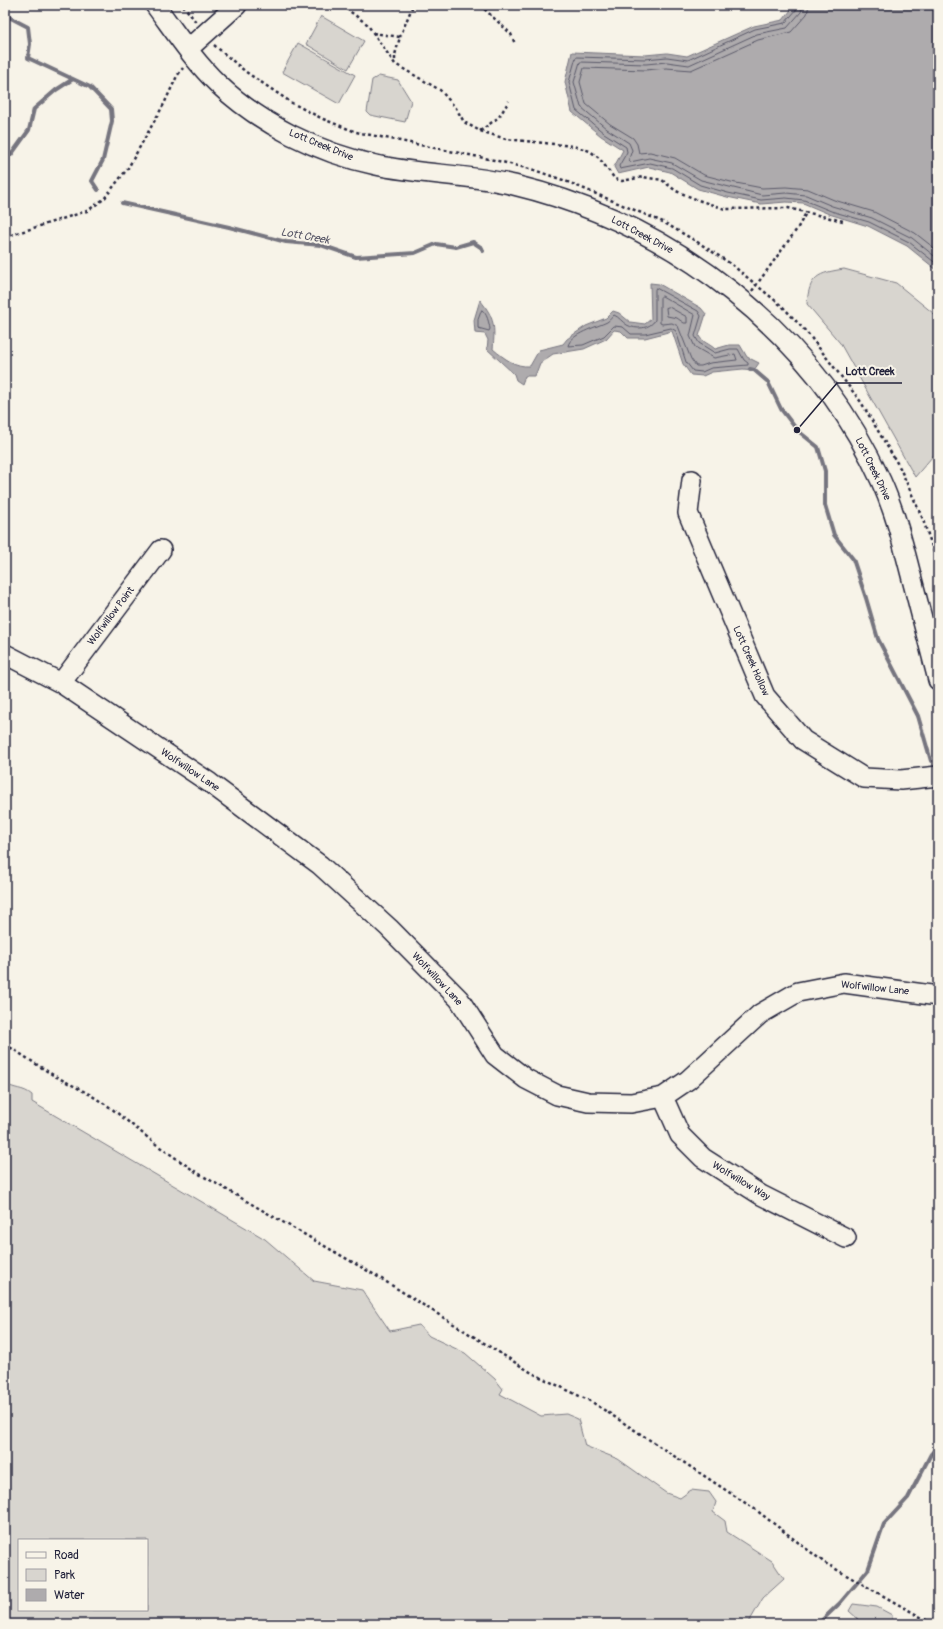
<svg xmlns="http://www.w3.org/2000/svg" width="943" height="1629" font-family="Pangolin,sans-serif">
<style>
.green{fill:#d8d5cf;stroke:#7d7c85;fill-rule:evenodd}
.water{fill:#aeabad;stroke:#76747f}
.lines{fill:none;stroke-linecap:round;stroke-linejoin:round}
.shore{stroke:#5a5969;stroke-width:1}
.stream{stroke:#76747f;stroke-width:4}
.minor-casing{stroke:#22223b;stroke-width:22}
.path{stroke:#22223b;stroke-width:2.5;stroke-dasharray:3 3;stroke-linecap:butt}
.minor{stroke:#f7f3e8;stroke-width:19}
.labels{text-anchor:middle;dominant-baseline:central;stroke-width:4;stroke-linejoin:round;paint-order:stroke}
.street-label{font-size:10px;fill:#22223b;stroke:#f7f3e8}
.water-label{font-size:11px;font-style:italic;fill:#535263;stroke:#f7f3e8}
.leader{fill:none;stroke:#22223b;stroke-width:1.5}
.callout-dot{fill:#22223b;stroke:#f7f3e8;stroke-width:1.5}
.callout-label{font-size:11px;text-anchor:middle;font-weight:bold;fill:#22223b;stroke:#f7f3e8;stroke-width:4;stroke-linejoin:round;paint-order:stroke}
</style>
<rect width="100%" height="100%" fill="#f7f3e8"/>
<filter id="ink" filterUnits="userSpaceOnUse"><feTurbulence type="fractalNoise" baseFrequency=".025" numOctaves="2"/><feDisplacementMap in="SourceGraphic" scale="8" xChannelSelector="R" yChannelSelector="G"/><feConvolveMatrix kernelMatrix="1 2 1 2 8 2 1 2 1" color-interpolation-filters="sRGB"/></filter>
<g filter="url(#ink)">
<!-- green -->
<path class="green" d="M321 16 364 41 348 69 306 44Z
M298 43 355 75 339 104 282 72Z
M379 76 398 80 411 101 405 122 370 115 367 112 372 80Z
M844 269 896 283 938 317V450L915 477 840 343 807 304C809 276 818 273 844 269Z
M5 1083C14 1090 23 1087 32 1095V1102L265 1239 314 1281 362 1290 390 1331 419 1325 429 1336 465 1353 495 1379 503 1389 500 1394 541 1416 566 1414 578 1419 585 1446 618 1459 666 1493 680 1498 691 1490 709 1492 716 1502 713 1512 725 1521 727 1532 772 1561 784 1579 763 1598 748 1624H5ZM19 1540H147V1610H19Z
M853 1604 877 1607 892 1615V1622L896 1624H855L858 1619 849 1611Z"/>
<!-- water -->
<path class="water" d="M795 5H938V271L907 246 868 226 829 214 803 203 786 202 761 204 727 197 698 189 670 172 649 167 618 174 614 167 623 150 601 136 572 112 565 82 572 52 645 55 667 53 687 56 754 26 783 20Z
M650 283 659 284 701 308 706 314 699 336C702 342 710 344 715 349L729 345H740L747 357 759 363 754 370 743 369 712 372 703 376 691 375 683 364 672 331 645 338H628L621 331 614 330 606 339 584 349 553 354 540 363 535 376H525L522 384 516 380 514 374 487 349 488 340 485 334 475 333 474 320 480 300C495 318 495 327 493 349 505 359 515 367 530 366L539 350 563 344 567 339 586 326 606 318 613 311 619 313 630 322 645 324 651 319Z"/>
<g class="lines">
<!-- shore -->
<path class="shore" d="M798 5 797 9 785 23 755 29 688 60 667 57 645 59 576 57 569 82 576 110 604 133 626 147 627 152 619 166 620 169 650 163 672 168 700 185 728 193 761 200 786 198 804 200 831 211 869 222 909 242 938 265
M803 5 801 12 787 28 757 34 689 65 667 62 646 64 580 62 574 82 581 107 607 129 629 143 632 150 629 159 630 162 649 158 672 163 701 180 762 195 786 193 806 195 832 206 872 218 912 238 938 259
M809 5 807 14 791 32 758 40 691 70 666 68 646 70 584 68 580 82 586 104 610 124 633 138 637 144 639 153 650 152 675 158 704 175 731 182 762 188 786 187 808 189 834 200 874 212 915 233 938 251
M656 288 698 311 701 316 695 336 699 343 715 353 730 349H738L744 360 748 363V365L711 368 702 372 693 371 686 362 676 331 671 328 645 334H631L623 327 614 326 604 336 583 345 568 346C570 334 597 327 607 322 610 320 612 317 614 315 619 317 622 322 627 325 636 330 650 329 655 320V290Z
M662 296 695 315 690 336 695 347 714 358 735 354 737 360 710 363 701 366H696L691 359 678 326 672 323 662 324 660 323V298Z
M669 307 687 317V323H684L677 318 667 316 666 308Z
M482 310C487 313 489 323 490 329L489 331 478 328V320Z"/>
<!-- stream -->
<path class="stream" d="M5 15 28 27 30 44 28 58 90 87 111 109 112 121 103 160 92 181 98 190
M5 154 11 155 29 130 34 109 56 90 73 79
M122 203 229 227 286 242 321 245 356 257 415 253 436 244 456 247 473 242 482 248 483 251
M750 369 754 370 768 382 781 409 797 430 818 447 825 471V505L834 535 853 559 866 598 878 639 918 716 931 761
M818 1624 840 1603 868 1570 884 1524 908 1498 931 1454 938 1446"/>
<!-- minor casing -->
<g class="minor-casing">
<path id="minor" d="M155 5C175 32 194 61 218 84 260 124 319 153 376 165 421 175 469 174 514 185 672 223 814 332 881 481 896 514 904 548 913 583 921 615 930 648 938 680
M188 49 237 5
M692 480 688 513 765 696 803 740 864 778 901 780 938 776
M5 654 61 683 210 783 320 865 389 928 459 999 495 1055 526 1079 557 1095 588 1102 631 1103 663 1097 688 1080 760 1014 798 992 844 983 938 996
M61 683 161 550
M663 1097 680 1135 703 1158 761 1195 846 1238"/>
</g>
<!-- path -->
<path class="path" d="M183 5 196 22
M341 5 367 24 395 64 440 90 456 108 464 122 480 131 506 139 573 146 590 151 599 158 615 179 622 181 643 177 662 180 676 191 698 200 725 209 788 208 843 221
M480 5 511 34 515 44
M373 33 400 37 395 55V63
M400 37 413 5
M214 45 246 72 292 103 323 119 356 132 494 160 534 170 563 180 663 222 699 243 731 264 783 307 809 335 861 402 900 468 922 517 938 564
M480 131 499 117 509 101
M5 237 87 211 104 199 128 168 164 104 177 76 183 68
M752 291 797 229 806 213
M5 1044 53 1075 89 1094 111 1108 157 1145 196 1172 380 1278 532 1373 592 1402 756 1510 825 1563 933 1624"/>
<!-- minor -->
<use href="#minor" class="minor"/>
</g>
</g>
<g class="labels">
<!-- street labels -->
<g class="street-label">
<text transform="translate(321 145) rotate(22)">Lott Creek Drive</text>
<text transform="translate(642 235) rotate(28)">Lott Creek Drive</text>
<text transform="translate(873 469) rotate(64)">Lott Creek Drive</text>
<text transform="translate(111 616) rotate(-53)">Wolfwillow Point</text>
<text transform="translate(751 661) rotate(66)">Lott Creek Hollow</text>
<text transform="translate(190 770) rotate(34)">Wolfwillow Lane</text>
<text transform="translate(437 979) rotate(47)">Wolfwillow Lane</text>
<text transform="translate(875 988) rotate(6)">Wolfwillow Lane</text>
<text transform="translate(741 1181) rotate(31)">Wolfwillow Way</text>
</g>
<!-- water labels -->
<g class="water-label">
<text transform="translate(305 236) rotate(10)">Lott Creek</text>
</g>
</g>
<!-- callouts -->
<path class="leader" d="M797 430L837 383H902"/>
<circle class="callout-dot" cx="797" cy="430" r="4"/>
<g class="callout-label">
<text x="870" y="375">Lott Creek</text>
</g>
<!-- margin -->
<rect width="943" height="1629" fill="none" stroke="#f7f3e8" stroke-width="20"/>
<rect x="10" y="10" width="923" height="1609" fill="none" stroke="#22223b" stroke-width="1.5" filter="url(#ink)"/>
<!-- legend -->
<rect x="18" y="1539" width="130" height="72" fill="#f7f3e8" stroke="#a29fa3"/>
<rect x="26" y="1552" width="20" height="6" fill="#f7f3e8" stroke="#a29fa3"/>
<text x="54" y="1559" font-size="12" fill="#22223b">Road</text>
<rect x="26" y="1569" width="20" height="12" fill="#d8d5cf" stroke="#a29fa3"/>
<text x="54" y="1579" font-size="12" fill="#22223b">Park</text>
<rect x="26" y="1589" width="20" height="12" fill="#aeabad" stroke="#a29fa3"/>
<text x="54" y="1599" font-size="12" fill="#22223b">Water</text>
</svg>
